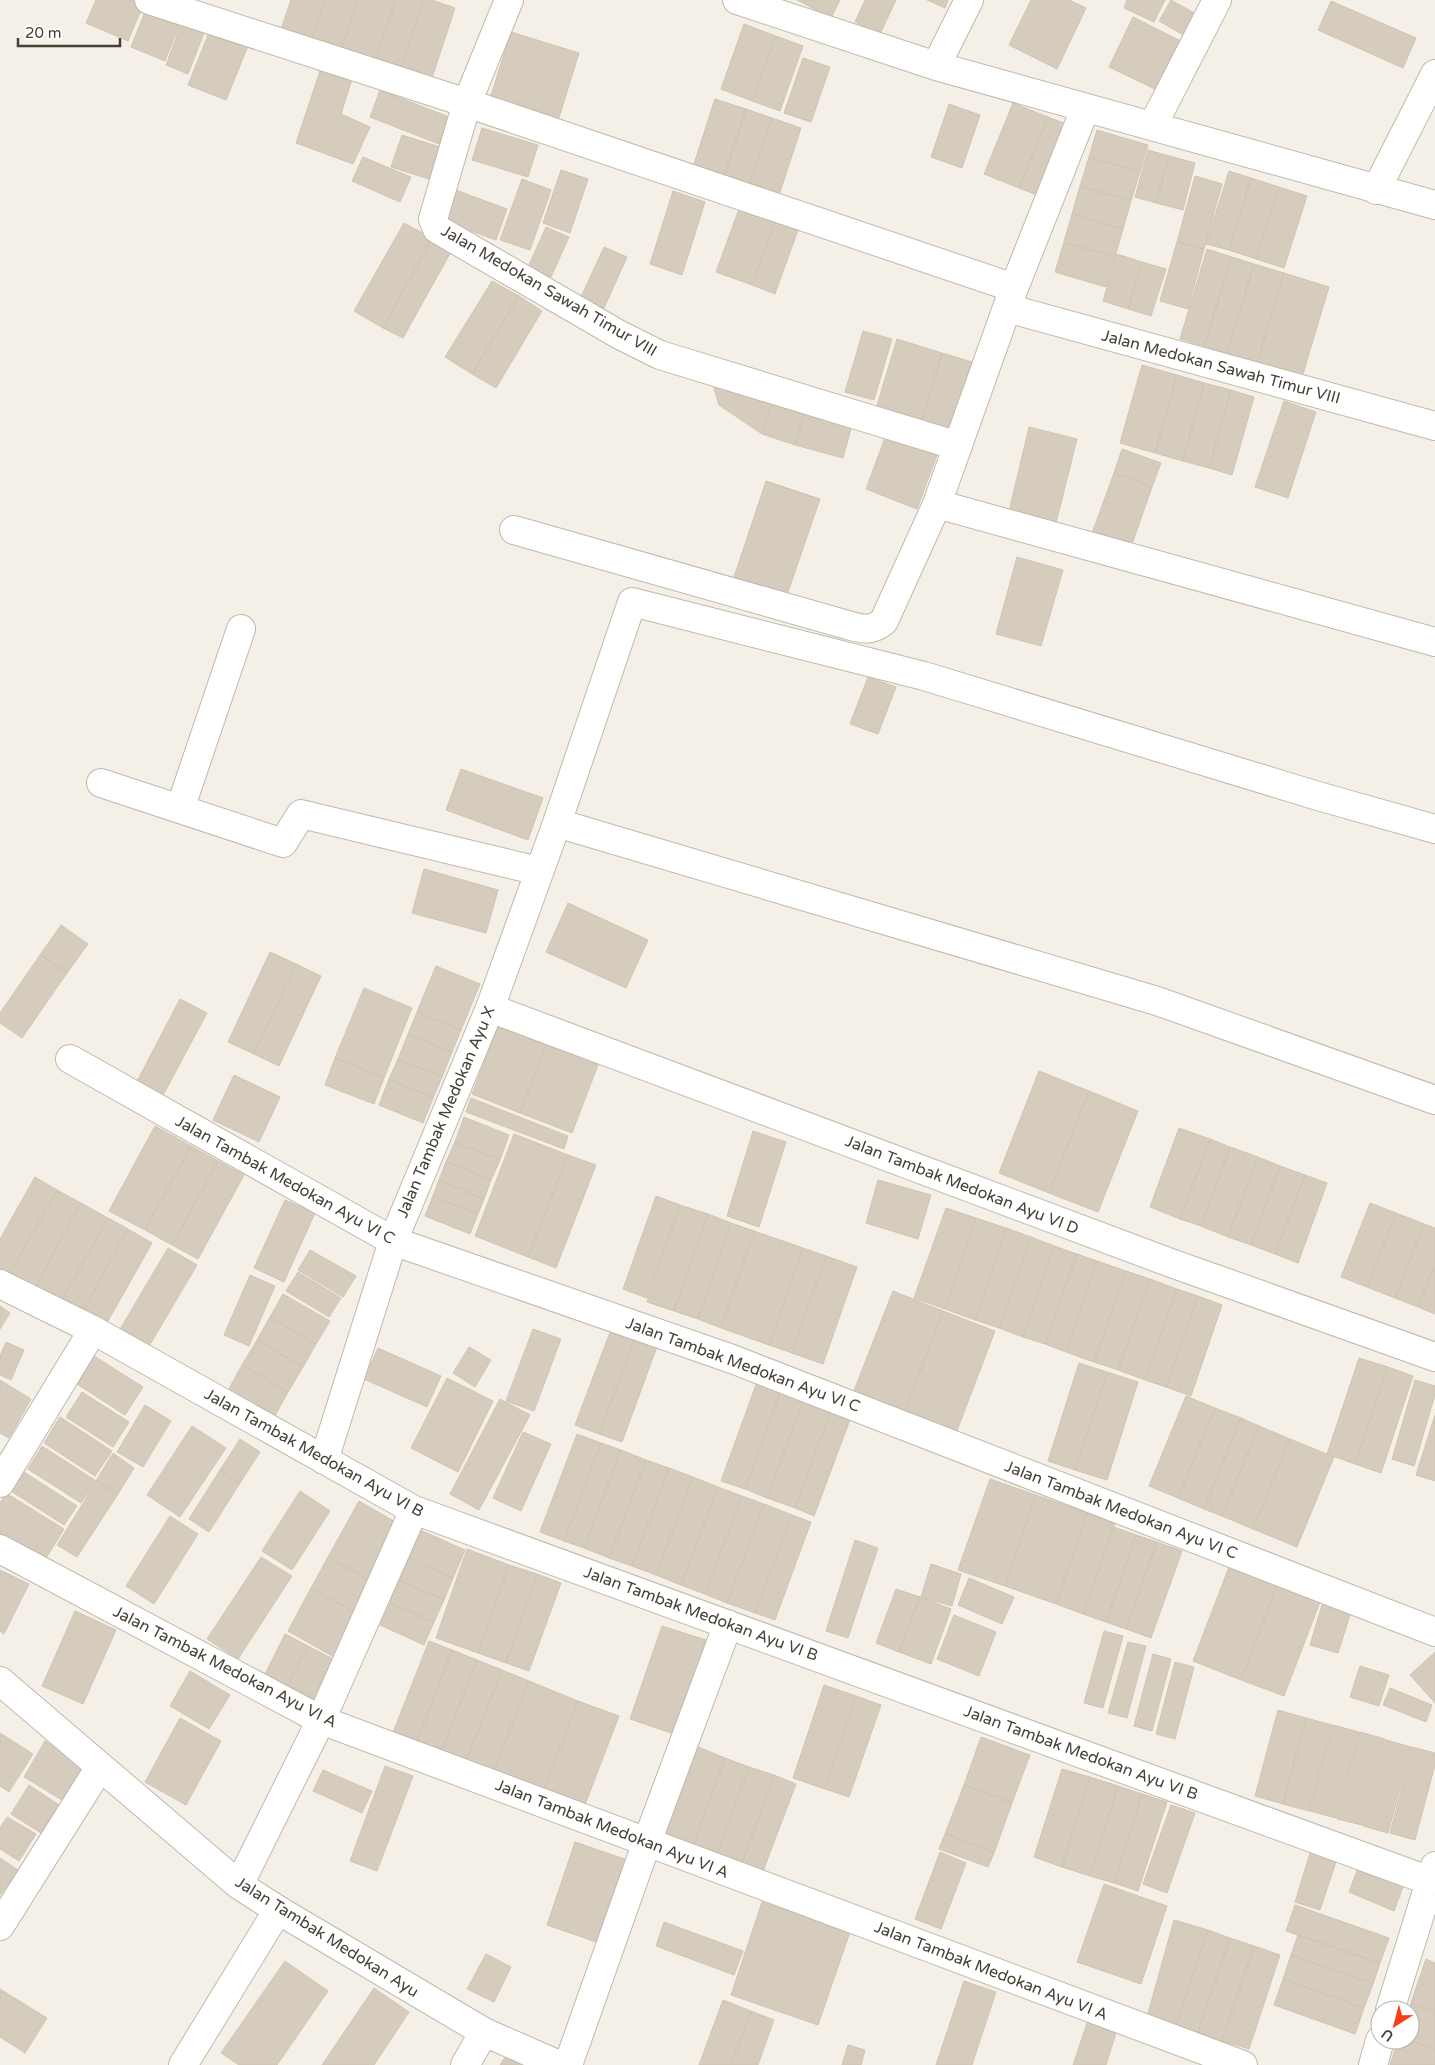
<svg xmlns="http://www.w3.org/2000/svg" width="1435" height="2065" font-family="'Varela Round',sans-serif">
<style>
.building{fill:#d6ccbd;stroke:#d1c4b0}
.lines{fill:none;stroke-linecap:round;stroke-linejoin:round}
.street-casing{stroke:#c0b8aa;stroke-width:30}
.street{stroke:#fff;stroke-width:28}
.labels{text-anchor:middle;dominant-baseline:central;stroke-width:4;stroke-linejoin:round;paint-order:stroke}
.street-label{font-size:16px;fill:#474136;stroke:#fff}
</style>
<rect width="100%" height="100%" fill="#f4f0e8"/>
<!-- building -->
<path class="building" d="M96 0H136L144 3 128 41 86 23Z
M291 0H325L311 40 281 29Z
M325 0H358L341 50 311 40Z
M358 0H396L375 61 341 50Z
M396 0H423L400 70 375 61Z
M423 0H432L455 8 431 81 400 70Z
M797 0H840L831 18Z
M865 0H896L880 34 855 22Z
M927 0H948L945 8Z
M1031 0H1069L1086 8 1057 69 1009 45Z
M1127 0H1165L1154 22 1124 8Z
M1171 0 1198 15 1187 37 1159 21Z
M1331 1 1416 38 1403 68 1318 30Z
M149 2 183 16 165 61 131 47Z
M1133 17 1183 42 1159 91 1109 67Z
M183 19 206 28 188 74 166 65Z
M744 24 776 36 752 101 721 89Z
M212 25 250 41 226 100 188 85Z
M511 32 579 53 557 124 489 102Z
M776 36 803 46 780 111 752 101Z
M803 58 830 67 811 122 784 113Z
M321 68 352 79 341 114 370 127 353 164 296 143Z
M380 90 449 117 439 144 370 117Z
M715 99 746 109 723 180 692 170Z
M1013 103 1048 117 1019 188 984 174Z
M949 104 980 115 962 168 931 157Z
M746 109 772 118 748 188 723 180Z
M1048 117 1071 126 1042 197 1019 188Z
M772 118 801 128 778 198 748 188Z
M482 128 538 145 528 177 472 160Z
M1097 130 1148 145 1140 172 1089 157Z
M402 135 443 148 432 180 391 167Z
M1148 150 1169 156 1156 203 1135 197Z
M1169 156 1195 163 1183 210 1156 203Z
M363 157 411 177 400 202 352 181Z
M1089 157 1140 172 1131 201 1080 186Z
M561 170 588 179 570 233 543 223Z
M1229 171 1251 178 1229 250 1206 244Z
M1195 176 1222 184 1204 249 1177 242Z
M1251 178 1279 187 1256 259 1229 250Z
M522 179 551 190 530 250 500 240Z
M1080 186 1131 201 1123 229 1072 214Z
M1279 187 1307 196 1284 268 1256 259Z
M453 189 507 209 496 240 441 220Z
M673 191 705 202 682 275 650 264Z
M739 209 775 222 752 285 716 272Z
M1072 214 1123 229 1115 257 1064 242Z
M775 222 798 230 775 294 752 285Z
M404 223 432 238 383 328 354 311Z
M546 227 569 237 551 277 528 267Z
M432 238 452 250 403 338 383 328Z
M1064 242 1115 257 1106 287 1055 272Z
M1177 242 1204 249 1188 309 1160 301Z
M604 247 627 257 604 308 581 297Z
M1207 249 1232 257 1204 346 1180 339Z
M1117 254 1142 262 1128 309 1103 301Z
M1232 257 1254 264 1227 353 1204 346Z
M1142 262 1166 269 1151 316 1128 309Z
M1254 264 1284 273 1257 363 1227 353Z
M1284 273 1329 287 1302 377 1257 363Z
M492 281 519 296 472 374 445 357Z
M519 296 542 311 496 388 472 374Z
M863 331 892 339 874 400 845 392Z
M897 339 942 353 920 426 875 412Z
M942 353 972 362 950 435 920 426Z
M1142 365 1177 375 1155 453 1120 443Z
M1177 375 1204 383 1183 461 1155 453Z
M1204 383 1231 390 1209 468 1183 461Z
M713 385 772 402 762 434 719 405Z
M1231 390 1254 397 1232 475 1209 468Z
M1284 401 1316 412 1288 498 1255 487Z
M772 402 805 411 795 445 762 434Z
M805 411 852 425 843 458 795 445Z
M1029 427 1077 439 1054 531 1007 520Z
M886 435 937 455 917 509 866 489Z
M1122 449 1161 463 1152 487 1114 473Z
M1114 473 1152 487 1130 550 1091 536Z
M766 481 820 499 787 595 734 577Z
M1017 557 1063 570 1041 646 996 634Z
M868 677 896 687 878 734 850 724Z
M461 769 543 798 528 840 446 810Z
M424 869 498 890 486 933 412 913Z
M568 903 648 940 626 988 546 952Z
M61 925 88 944 67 973 40 955Z
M270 952 296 964 254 1054 228 1042Z
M40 955 67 973 22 1038 0 1023V1013Z
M296 964 321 976 279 1066 254 1054Z
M436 966 480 984 461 1030 417 1012Z
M364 988 412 1008 384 1078 335 1058Z
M180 999 207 1013 160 1101 134 1087Z
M417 1012 461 1030 452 1052 408 1034Z
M498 1027 546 1045 520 1113 472 1094Z
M408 1034 452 1052 442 1077 398 1059Z
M546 1045 598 1065 572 1133 520 1113Z
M335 1058 384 1078 374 1104 325 1085Z
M398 1059 442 1077 433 1098 389 1079Z
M1039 1071 1089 1091 1049 1193 999 1173Z
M234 1075 280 1097 259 1142 213 1120Z
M389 1079 433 1098 423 1123 379 1105Z
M1089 1091 1138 1111 1098 1212 1049 1193Z
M471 1098 568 1136 564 1149 466 1112Z
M464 1117 509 1135 500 1160 455 1142Z
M155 1126 191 1146 145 1230 109 1211Z
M1179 1128 1210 1139 1180 1219 1150 1207Z
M753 1131 786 1142 759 1227 727 1216Z
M514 1134 568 1155 528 1257 475 1236Z
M1210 1139 1230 1147 1201 1226 1180 1219Z
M455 1142 500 1160 491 1180 446 1162Z
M191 1146 218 1161 172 1245 145 1230Z
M1230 1147 1258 1157 1228 1237 1201 1226Z
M568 1155 596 1165 556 1268 528 1257Z
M1258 1157 1280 1166 1251 1245 1228 1237Z
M218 1161 244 1175 198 1259 172 1245Z
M446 1162 491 1180 484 1199 439 1180Z
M1280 1166 1305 1175 1275 1254 1251 1245Z
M1305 1175 1327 1183 1298 1263 1275 1254Z
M35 1177 57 1190 9 1275 0 1270V1239Z
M439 1180 484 1199 478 1214 433 1196Z
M878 1180 931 1195 918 1239 866 1223Z
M57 1190 81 1203 34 1289 9 1275Z
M433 1196 478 1214 470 1234 425 1216Z
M656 1196 680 1205 647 1298 623 1289Z
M285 1200 315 1213 284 1282 254 1268Z
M81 1203 108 1218 60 1303 34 1289Z
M1370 1203 1396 1213 1367 1287 1341 1277Z
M680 1205 708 1214 674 1311 647 1302Z
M946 1208 976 1218 945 1309 914 1298Z
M1396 1213 1424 1224 1395 1298 1367 1287Z
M708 1214 731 1223 698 1319 674 1311Z
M108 1218 128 1229 81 1314 60 1303Z
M976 1218 1006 1228 975 1320 945 1309Z
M731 1223 754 1231 721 1328 698 1319Z
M1424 1224 1435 1228V1264L1418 1307 1395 1298Z
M1006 1228 1031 1237 999 1328 975 1320Z
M128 1229 152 1243 104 1328 81 1314Z
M754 1231 803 1248 769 1345 721 1328Z
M1031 1237 1054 1246 1023 1337 999 1328Z
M1054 1246 1077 1254 1045 1344 1023 1337Z
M168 1248 197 1265 145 1353 116 1336Z
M803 1248 826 1256 792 1353 769 1345Z
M310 1250 356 1276 343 1297 298 1270Z
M1077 1254 1097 1261 1066 1352 1045 1344Z
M826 1256 857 1267 823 1364 792 1353Z
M1097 1261 1126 1271 1094 1362 1066 1352Z
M1435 1264V1314L1418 1307Z
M1126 1271 1150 1279 1118 1370 1094 1362Z
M298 1272 341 1298 329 1317 286 1291Z
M250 1275 275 1286 249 1346 224 1335Z
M1150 1279 1177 1289 1145 1380 1118 1370Z
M1177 1289 1198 1296 1166 1387 1145 1380Z
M893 1291 943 1311 904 1413 853 1393Z
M283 1294 330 1321 316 1344 270 1317Z
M1198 1296 1222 1305 1191 1396 1166 1387Z
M0 1306 10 1313 0 1329Z
M943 1311 995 1331 956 1433 904 1413Z
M270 1317 316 1344 303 1367 257 1340Z
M612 1327 636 1336 599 1434 575 1425Z
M533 1329 561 1339 534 1411 506 1401Z
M636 1336 658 1344 622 1442 599 1434Z
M257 1340 303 1367 288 1392 242 1365Z
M6 1342 24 1350 11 1380 0 1375V1356Z
M469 1347 491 1360 475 1387 453 1373Z
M378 1348 441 1376 427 1407 364 1379Z
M94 1356 143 1387 125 1415 77 1384Z
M1359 1358 1388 1367 1355 1464 1327 1454Z
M1079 1363 1107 1372 1075 1470 1048 1461Z
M242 1365 288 1392 272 1421 226 1394Z
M1388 1367 1413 1376 1381 1473 1355 1464Z
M1107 1372 1138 1382 1107 1480 1075 1470Z
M447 1378 493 1401 458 1472 411 1448Z
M0 1380 31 1399 9 1438 0 1433Z
M1415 1380 1435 1386V1395L1414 1466 1392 1459Z
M757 1382 781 1391 745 1489 721 1481Z
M781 1391 804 1399 767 1498 745 1489Z
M82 1392 129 1422 113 1447 66 1417Z
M1186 1396 1215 1408 1178 1498 1149 1486Z
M500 1399 530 1415 479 1510 450 1494Z
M804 1399 831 1410 795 1508 767 1498Z
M145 1405 171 1421 143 1467 117 1452Z
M1215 1408 1241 1418 1204 1509 1178 1498Z
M831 1410 851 1417 814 1516 795 1508Z
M1435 1415V1481L1416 1475Z
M60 1417 112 1451 95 1476 44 1443Z
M1241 1418 1259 1426 1222 1516 1204 1509Z
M192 1426 226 1448 180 1517 147 1495Z
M1259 1426 1290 1439 1253 1529 1222 1516Z
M523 1432 551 1444 521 1511 493 1498Z
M577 1434 601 1443 564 1541 540 1532Z
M240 1439 260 1452 240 1483 220 1470Z
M1290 1439 1334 1457 1297 1547 1253 1529Z
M601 1443 621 1450 584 1548 564 1541Z
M42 1446 96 1481 81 1503 28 1469Z
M621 1450 646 1460 609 1558 584 1548Z
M113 1453 134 1468 118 1494 96 1481Z
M646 1460 669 1468 632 1566 609 1558Z
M669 1468 693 1477 656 1575 632 1566Z
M220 1470 240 1483 209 1532 189 1519Z
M24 1472 77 1506 64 1525 11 1491Z
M693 1477 718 1487 681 1585 656 1575Z
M990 1479 1036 1495 1005 1586 958 1570Z
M97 1481 118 1494 77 1557 57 1545Z
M718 1487 742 1496 705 1594 681 1585Z
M300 1491 330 1511 292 1570 262 1551Z
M6 1493 64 1529 43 1563 0 1536V1503Z
M1036 1495 1087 1513 1056 1604 1005 1586Z
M742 1496 764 1504 727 1603 705 1594Z
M359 1501 397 1523 375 1583 328 1557Z
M764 1504 792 1515 755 1613 727 1603Z
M1087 1513 1115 1523 1083 1614 1056 1604Z
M792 1515 811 1522 775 1620 755 1613Z
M170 1516 198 1534 154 1604 126 1586Z
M1114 1527 1136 1535 1106 1622 1083 1614Z
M420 1530 465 1550 453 1578 409 1558Z
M1136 1535 1157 1542 1126 1629 1106 1622Z
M855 1540 878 1548 848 1638 826 1631Z
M1157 1542 1182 1551 1151 1638 1126 1629Z
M467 1549 509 1565 478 1653 436 1638Z
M261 1557 292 1576 238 1659 207 1639Z
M328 1557 375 1583 358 1614 311 1588Z
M409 1558 453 1578 444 1600 399 1580Z
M931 1564 961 1574 952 1606 921 1597Z
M509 1565 537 1574 506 1663 478 1653Z
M1229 1567 1277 1586 1241 1680 1193 1661Z
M0 1570 29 1584 4 1634 0 1631Z
M537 1574 561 1583 529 1671 506 1663Z
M969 1578 1014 1597 1002 1624 958 1605Z
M399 1580 444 1600 434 1622 390 1603Z
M1277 1586 1320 1602 1284 1696 1241 1680Z
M311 1588 358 1614 334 1657 288 1631Z
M896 1589 920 1597 899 1652 876 1643Z
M920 1597 951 1609 931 1664 899 1652Z
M390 1603 434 1622 424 1645 380 1625Z
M1322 1605 1350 1615 1338 1653 1310 1645Z
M75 1611 116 1630 83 1704 42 1686Z
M954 1615 996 1632 979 1676 937 1659Z
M662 1626 706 1640 674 1734 630 1719Z
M1104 1631 1123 1636 1103 1708 1084 1703Z
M285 1634 308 1646 286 1689 263 1678Z
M429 1641 452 1650 416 1744 392 1735Z
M1128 1642 1146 1646 1127 1718 1108 1713Z
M308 1646 335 1660 312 1703 286 1689Z
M452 1650 477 1660 440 1754 416 1744Z
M1435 1652V1703L1410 1675Z
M1153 1654 1171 1659 1152 1731 1134 1726Z
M477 1660 502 1670 465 1764 440 1754Z
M1175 1662 1194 1667 1175 1739 1156 1734Z
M1360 1666 1389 1675 1379 1706 1350 1697Z
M502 1670 529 1681 493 1774 465 1764Z
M190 1671 230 1695 209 1729 170 1706Z
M529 1681 578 1701 542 1794 493 1774Z
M824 1685 856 1696 825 1789 793 1778Z
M1390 1688 1432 1705 1426 1722 1383 1705Z
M856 1696 881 1705 849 1797 825 1789Z
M578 1701 619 1716 583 1810 542 1794Z
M1278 1710 1306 1718 1283 1804 1255 1796Z
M180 1718 221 1741 186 1805 145 1782Z
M1306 1718 1332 1725 1309 1811 1283 1804Z
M1333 1725 1359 1732 1336 1818 1310 1811Z
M1360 1732 1385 1739 1362 1825 1337 1819Z
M0 1733 33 1754 9 1792 0 1786Z
M981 1737 1030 1755 1012 1803 964 1785Z
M1386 1740 1411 1747 1388 1833 1363 1826Z
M45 1741 84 1765 62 1800 24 1777Z
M696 1746 725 1758 692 1848 662 1837Z
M1412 1747 1435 1753V1765L1415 1840 1390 1833Z
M725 1758 749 1767 716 1857 692 1848Z
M385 1766 413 1776 377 1871 350 1861Z
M749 1767 774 1775 741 1866 716 1857Z
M1062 1769 1090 1777 1062 1867 1034 1857Z
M323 1770 372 1791 362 1813 313 1791Z
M774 1775 796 1784 762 1874 741 1866Z
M1090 1777 1118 1786 1090 1876 1062 1867Z
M29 1785 59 1805 41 1833 11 1814Z
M964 1785 1012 1803 994 1853 945 1834Z
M1118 1786 1142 1794 1114 1883 1090 1876Z
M1142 1794 1167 1802 1138 1891 1114 1883Z
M1171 1805 1195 1813 1167 1893 1143 1884Z
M7 1817 36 1834 19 1861 0 1849V1828Z
M945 1834 994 1853 988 1867 939 1849Z
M575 1842 633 1862 605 1945 547 1925Z
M1311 1850 1337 1859 1320 1910 1295 1902Z
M940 1852 966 1863 941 1929 915 1919Z
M0 1858 18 1870 1 1894H0Z
M1358 1868 1403 1887 1394 1911 1349 1892Z
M1104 1884 1167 1906 1141 1984 1077 1962Z
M762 1902 850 1932 818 2025 731 1995Z
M1295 1905 1389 1938 1380 1963 1286 1931Z
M1174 1920 1208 1930 1176 2025 1147 2017Z
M664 1922 743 1951 734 1975 656 1946Z
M1208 1930 1230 1938 1198 2032 1176 2025Z
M1298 1935 1380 1963 1373 1984 1291 1955Z
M1230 1938 1254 1946 1222 2041 1198 2032Z
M1254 1946 1280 1955 1249 2049 1222 2041Z
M486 1954 511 1967 494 2002 467 1989Z
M1291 1955 1373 1984 1364 2008 1283 1979Z
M1426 1959 1435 1963V2012L1411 2003Z
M285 1961 328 1991 277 2065H239L221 2053Z
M1283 1979 1364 2008 1355 2034 1274 2005Z
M964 1981 996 1992 972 2065H936Z
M374 1988 409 2012 374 2065H322Z
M0 1989 47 2018 25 2053 0 2037Z
M723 2000 751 2011 731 2065H699Z
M1411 2003 1435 2012V2049L1408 2040 1409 2010Z
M751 2011 774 2020 758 2065H731Z
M1088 2020 1117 2030 1106 2065H1073Z
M1398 2040H1408L1435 2049V2065H1390Z
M848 2045 865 2050 861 2065H842Z
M507 2054 527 2065H500Z"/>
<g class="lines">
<!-- street casing -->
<g class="street-casing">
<path id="street" d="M149 0 467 103 509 0
M737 0 936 66 969 0
M936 66 1435 205
M1153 125 1217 0
M1376 190 1435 74
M1007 308 1435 426
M958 446 660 355 618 334 437 229 433 219 467 103 1014 288
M937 504 1435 642
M514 530 844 624C859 628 871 633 884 621L937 504 1014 288 1085 109
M101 783 283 843 301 814 539 871
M180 809 241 629
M557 823 1157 1001 1435 1100
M490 1008 1171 1263 1435 1357
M70 1059 393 1241 732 1359 1435 1632
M0 1284 93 1330 414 1510 1430 1881
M324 1460 393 1241 490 1008 557 823 632 602 924 676 1318 796 1435 829
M0 1483 93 1330
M0 1549 321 1720 1243 2065
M0 1681 239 1885 278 1910 484 2032 559 2065
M239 1885 321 1720 414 1510
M0 1926 100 1767
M1390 2010 1435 1866
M183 2065 278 1910
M465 2065 484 2032
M568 2065 647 1842 728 1624
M1373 2065 1380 2040"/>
</g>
<!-- street -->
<use href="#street" class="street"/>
</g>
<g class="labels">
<!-- street labels -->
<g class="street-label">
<text transform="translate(549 291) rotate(30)">Jalan Medokan Sawah Timur VIII</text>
<text transform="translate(1221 367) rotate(15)">Jalan Medokan Sawah Timur VIII</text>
<text transform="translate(446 1112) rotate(-67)">Jalan Tambak Medokan Ayu X</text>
<text transform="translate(285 1180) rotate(29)">Jalan Tambak Medokan Ayu VI C</text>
<text transform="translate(962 1185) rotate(21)">Jalan Tambak Medokan Ayu VI D</text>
<text transform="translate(743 1365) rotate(20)">Jalan Tambak Medokan Ayu VI C</text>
<text transform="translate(314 1453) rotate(29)">Jalan Tambak Medokan Ayu VI B</text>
<text transform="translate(1121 1510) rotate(21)">Jalan Tambak Medokan Ayu VI C</text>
<text transform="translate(701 1614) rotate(20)">Jalan Tambak Medokan Ayu VI B</text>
<text transform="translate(225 1667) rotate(27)">Jalan Tambak Medokan Ayu VI A</text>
<text transform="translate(1081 1753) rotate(20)">Jalan Tambak Medokan Ayu VI B</text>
<text transform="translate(612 1829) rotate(21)">Jalan Tambak Medokan Ayu VI A</text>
<text transform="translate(327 1937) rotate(32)">Jalan Tambak Medokan Ayu</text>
<text transform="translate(991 1971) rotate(21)">Jalan Tambak Medokan Ayu VI A</text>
</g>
</g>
<!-- north arrow -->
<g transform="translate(1395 2025) rotate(216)"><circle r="24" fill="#ffffff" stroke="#b5b3af"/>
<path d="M0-4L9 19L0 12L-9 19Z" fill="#fc3d16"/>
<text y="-8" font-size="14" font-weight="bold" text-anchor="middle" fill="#474136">U</text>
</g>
<!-- scale -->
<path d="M18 38v8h102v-8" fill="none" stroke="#474136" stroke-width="2.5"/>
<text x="25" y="38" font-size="15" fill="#474136" stroke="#ffffff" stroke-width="4" paint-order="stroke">20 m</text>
</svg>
